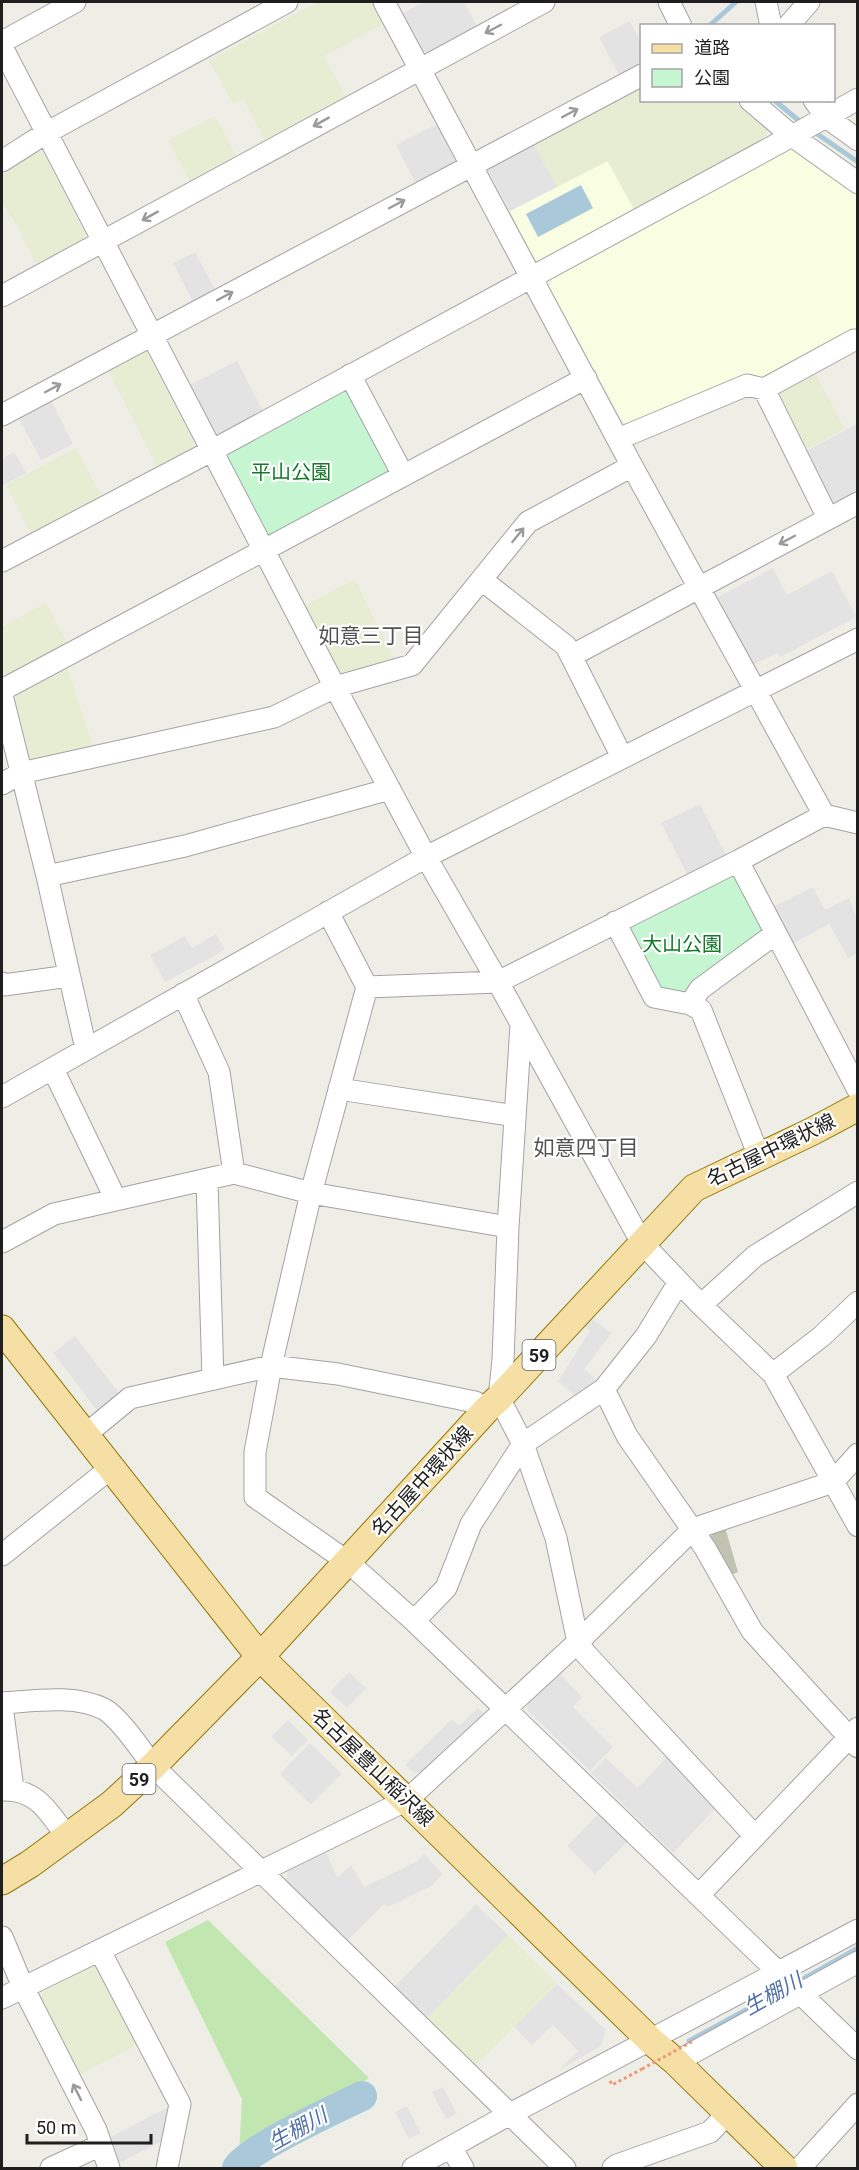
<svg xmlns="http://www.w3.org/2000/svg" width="859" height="2170" font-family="Roboto,'Noto Sans JP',sans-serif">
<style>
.education{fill:#f9fde1}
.construction{fill:#c1c3b2}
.farmland{fill:#e7edd3}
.grass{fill:#c2e6af}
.park{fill:#c6f6d1}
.parking{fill:#e3e3e3}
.water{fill:#a9c8da}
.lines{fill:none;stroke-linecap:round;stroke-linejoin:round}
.stream{stroke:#a9c8da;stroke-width:5}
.river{stroke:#a9c8da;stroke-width:30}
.minor-casing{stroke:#a3a3a3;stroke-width:23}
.major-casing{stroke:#917809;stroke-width:29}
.path{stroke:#f19475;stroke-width:3;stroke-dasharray:3 3;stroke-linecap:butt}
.minor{stroke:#fff;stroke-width:21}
.major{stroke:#f6dfa4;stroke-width:27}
.path-bridge{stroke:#f19475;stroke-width:3;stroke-dasharray:3 3;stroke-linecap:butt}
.oneway{stroke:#9a9a9a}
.labels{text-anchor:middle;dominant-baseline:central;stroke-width:4.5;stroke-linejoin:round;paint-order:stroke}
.shield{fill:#fff;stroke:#626262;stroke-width:1.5}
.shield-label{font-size:18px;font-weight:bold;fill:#1f1f1f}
.park-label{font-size:20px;fill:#13782a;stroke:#fff}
.street-label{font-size:20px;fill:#1f1f1f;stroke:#fff}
.neighbourhood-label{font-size:21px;fill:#525252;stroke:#fff}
.water-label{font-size:21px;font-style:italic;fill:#5170a9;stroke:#fff}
</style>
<rect width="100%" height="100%" fill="#efeee6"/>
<!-- education -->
<path class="education" d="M792 148 857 195V332L770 380 631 423 623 422 549 286 554 276Z
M607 161 635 211 543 261 535 259 510 211Z"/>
<!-- construction -->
<path class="construction" d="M725 1527 738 1572 729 1576 710 1540 713 1531Z"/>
<!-- farmland -->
<path class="farmland" d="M318 2H374L385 23 324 56 348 101 267 144 243 99 233 104 209 60Z
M641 83 642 100 734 101 767 129 766 140 635 211 608 161 557 187 532 141Z
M215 116 238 160 191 184 168 140Z
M37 151 44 153 85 234 83 242 38 267 17 226 2 203V174Z
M145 349 194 442 192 450 158 468 106 367Z
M813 370 845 429 802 452 774 399 779 389Z
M76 448 103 499 32 535 6 485Z
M355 579 395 661 345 677 338 674 302 607Z
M46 603 69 646 12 676 2 673V627Z
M68 669 94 749 34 761 27 758 14 703 18 695Z
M508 1935 557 1983 473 2069 424 2021Z
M95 1965 102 1968 141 2043 79 2075 40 1999 43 1992Z"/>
<!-- grass -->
<path class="grass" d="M208 1920 369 2078 239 2153 242 2099 165 1942Z"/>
<!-- park -->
<path class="park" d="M345 389 353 392 390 474 274 537 264 534 224 460 229 450Z
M731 871 767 928 685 994 657 989 628 925Z"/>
<!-- parking -->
<path class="parking" d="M425 2H464L478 28 430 53 423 51 403 13Z
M630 21 641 43V66L620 77 599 37Z
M441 122 461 160 416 184 396 145Z
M532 141 557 187 510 211 488 170 489 163Z
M195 252 216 291 193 302 173 263Z
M237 361 264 413 220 436 210 434 186 387Z
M50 398 73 444 41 460 17 415Z
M857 424V493L837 504 829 502 803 453Z
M14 452 26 473 2 486V459Z
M773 568 787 595 832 571 856 617 780 657 777 653 753 665 718 597Z
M700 804 727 857 688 876 661 823Z
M813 887 825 910 849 898 857 919V953L848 958 829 924 794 943 790 942 772 907Z
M216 934 225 950 165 982 150 955 185 936 192 948Z
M583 1313 612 1333 584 1369 601 1384 578 1398 558 1381 590 1331 577 1320Z
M75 1336 122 1397 100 1414 53 1353Z
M349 1672 366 1688 347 1708 330 1692Z
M558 1672 582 1697 573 1707 613 1747 590 1771 528 1711 526 1702Z
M478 1708 486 1715 424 1772H413L405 1765 452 1719 459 1726Z
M288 1720 308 1740 292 1756 271 1737Z
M310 1743 342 1774 311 1805 280 1774Z
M668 1756 716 1808 673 1853 591 1773 606 1758 638 1788Z
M601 1811 630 1839 595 1874 567 1846Z
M326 1853 337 1877 351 1865 364 1887 416 1862 424 1854 443 1874 431 1886 388 1907 384 1904 345 1943 285 1886 288 1871Z
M476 1904 508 1935 424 2021 392 1989Z
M557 1984 606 2030 601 2046 558 2071 578 2051 553 2025 532 2045 514 2027Z
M443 2087 457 2114 446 2119 432 2092Z
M172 2105 165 2140 117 2164 109 2138Z
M407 2106 421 2133 409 2139 395 2112Z"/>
<!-- water -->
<path class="water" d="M581 185 593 208 538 237 526 214Z"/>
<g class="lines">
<!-- stream -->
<path class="stream" d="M709 26 736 2
M774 100 803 124
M813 131 858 162
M796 1983 858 1948
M689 2041 788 1987"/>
<!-- river -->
<path class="river" d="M237 2168C248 2149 337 2108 362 2096"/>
<!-- minor casing -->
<g class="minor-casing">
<path id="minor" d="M384 2 632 466 824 815 858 823
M669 2 681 26
M766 2 771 26
M788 26 809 2
M2 42 75 2
M2 47 335 687 426 857 498 982 642 1243 701 1305 773 1374 858 1526
M750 100 792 136 858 183
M814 100 826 117 858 140
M2 161 46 133 287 2
M2 296 544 2
M350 375 403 475
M764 389 828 518
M2 415 642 75
M618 439 747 385 764 389 854 340H858
M2 561 213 450 792 136 858 99
M482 580 566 646 622 757
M571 656 858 503
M2 690 586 378
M2 695 47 876 86 1049
M2 784 21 773 274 717 335 687 412 665 528 522 632 466
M738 861 858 1090
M47 876 185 846 390 789
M328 912 367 987 311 1193 271 1366 255 1452V1497L348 1562 414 1621 858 2049
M615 922 654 997 690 1004 701 1010 759 1156
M2 983 4 985 69 976
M367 987 498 982 738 861 824 815
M183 994 219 1072 234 1173
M690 1004 700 989 775 934
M521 1025 508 1227 503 1360 499 1398 523 1444 556 1538 578 1642 585 1653 754 1835
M53 1069 116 1200
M339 1089 515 1116
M2 1097 426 857 858 639
M207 1181 213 1379
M2 1242 54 1214 234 1173 311 1193 508 1227
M701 1305 755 1256 858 1192
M773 1374 822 1336 858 1302
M604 1389 627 1436 705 1548 752 1631 858 1747
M85 1435 130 1398 271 1366 338 1374 475 1402 487 1409
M2 1555 112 1467
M414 1621 446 1588 471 1524 523 1444 604 1389 646 1336 679 1282
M2 1703C34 1701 74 1694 104 1709 119 1717 142 1751 153 1766L565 2168
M2 1706 13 1789
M2 1790C36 1788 49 1812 67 1837
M699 1895 858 1728
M2 1937 23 1987 96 2130 109 2168
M100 1951 180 2104 167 2168
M2 1998 407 1800 578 1642 693 1529 833 1482 858 1454
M676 2062 858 1962
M451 2147 463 2168
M51 2168 101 2145
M413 2168 510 2114 858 1930
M613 2168 617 2165 710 2132 727 2114
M800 2168 858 2104"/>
</g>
<!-- major casing -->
<g class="major-casing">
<path id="major" d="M2 1329 260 1657 651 2041 676 2062 784 2168
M2 1881 30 1864 112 1804 153 1766 260 1657 487 1409 499 1398 694 1188 813 1131 858 1107"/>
</g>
<!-- path -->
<path class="path" d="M610 2081 612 2085 642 2069"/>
<!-- minor -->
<use href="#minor" class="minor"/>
<!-- major -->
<use href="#major" class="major"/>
<!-- path-bridge -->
<path class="path-bridge" d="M642 2069 693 2041"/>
</g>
<!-- one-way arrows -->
<defs><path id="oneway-shaft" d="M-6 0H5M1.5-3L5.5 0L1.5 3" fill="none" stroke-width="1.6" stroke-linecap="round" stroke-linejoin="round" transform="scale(1.5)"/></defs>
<g class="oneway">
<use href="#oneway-shaft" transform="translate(493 29) rotate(152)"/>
<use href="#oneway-shaft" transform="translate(570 113) rotate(-28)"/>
<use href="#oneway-shaft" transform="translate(321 122) rotate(151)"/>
<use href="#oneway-shaft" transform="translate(397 204) rotate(-28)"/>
<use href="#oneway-shaft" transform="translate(150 216) rotate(151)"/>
<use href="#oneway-shaft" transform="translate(225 296) rotate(-28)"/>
<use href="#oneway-shaft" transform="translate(53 388) rotate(-28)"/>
<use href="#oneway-shaft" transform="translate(518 535) rotate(-51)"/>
<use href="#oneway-shaft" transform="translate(787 540) rotate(152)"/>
<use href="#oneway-shaft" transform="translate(77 2092) rotate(-117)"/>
</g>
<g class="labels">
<!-- shield labels -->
<g class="shield">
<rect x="522.5" y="1340" width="33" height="30" rx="4.5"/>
<rect x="122.5" y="1764" width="33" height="30" rx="4.5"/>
</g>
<g class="shield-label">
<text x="539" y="1355">59</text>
<text x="139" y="1779">59</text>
</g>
<!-- park labels -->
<g class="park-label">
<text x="291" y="472">平山公園</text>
<text x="682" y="944">大山公園</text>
</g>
<!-- street labels -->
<g class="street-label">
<text transform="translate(771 1150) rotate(-26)">名古屋中環状線</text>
<text transform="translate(422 1481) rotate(-48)">名古屋中環状線</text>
<text transform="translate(373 1767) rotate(44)">名古屋豊山稲沢線</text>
</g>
<!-- neighbourhood labels -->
<g class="neighbourhood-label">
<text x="371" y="636">如意三丁目</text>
<text x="586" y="1148">如意四丁目</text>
</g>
<!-- water labels -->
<g class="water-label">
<text transform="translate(773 1994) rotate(-29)">生棚川</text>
<text transform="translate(298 2129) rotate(-29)">生棚川</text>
</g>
</g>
<!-- border -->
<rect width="859" height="2170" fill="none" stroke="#1f1f1f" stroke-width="6"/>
<!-- legend -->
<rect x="640" y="24" width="195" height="78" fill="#ffffff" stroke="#a5a5a5" stroke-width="1.5"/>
<rect x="652" y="44" width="30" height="9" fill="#f6dfa4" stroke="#a5a5a5" stroke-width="1.5"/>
<text x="694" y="54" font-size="18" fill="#1f1f1f">道路</text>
<rect x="652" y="69" width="30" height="18" fill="#c6f6d1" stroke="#a5a5a5" stroke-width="1.5"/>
<text x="694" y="84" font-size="18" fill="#1f1f1f">公園</text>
<!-- scale -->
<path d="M27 2134v9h124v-9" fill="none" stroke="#1f1f1f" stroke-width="3"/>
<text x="36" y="2134" font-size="18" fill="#1f1f1f" stroke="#ffffff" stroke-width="4.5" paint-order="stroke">50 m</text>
</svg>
